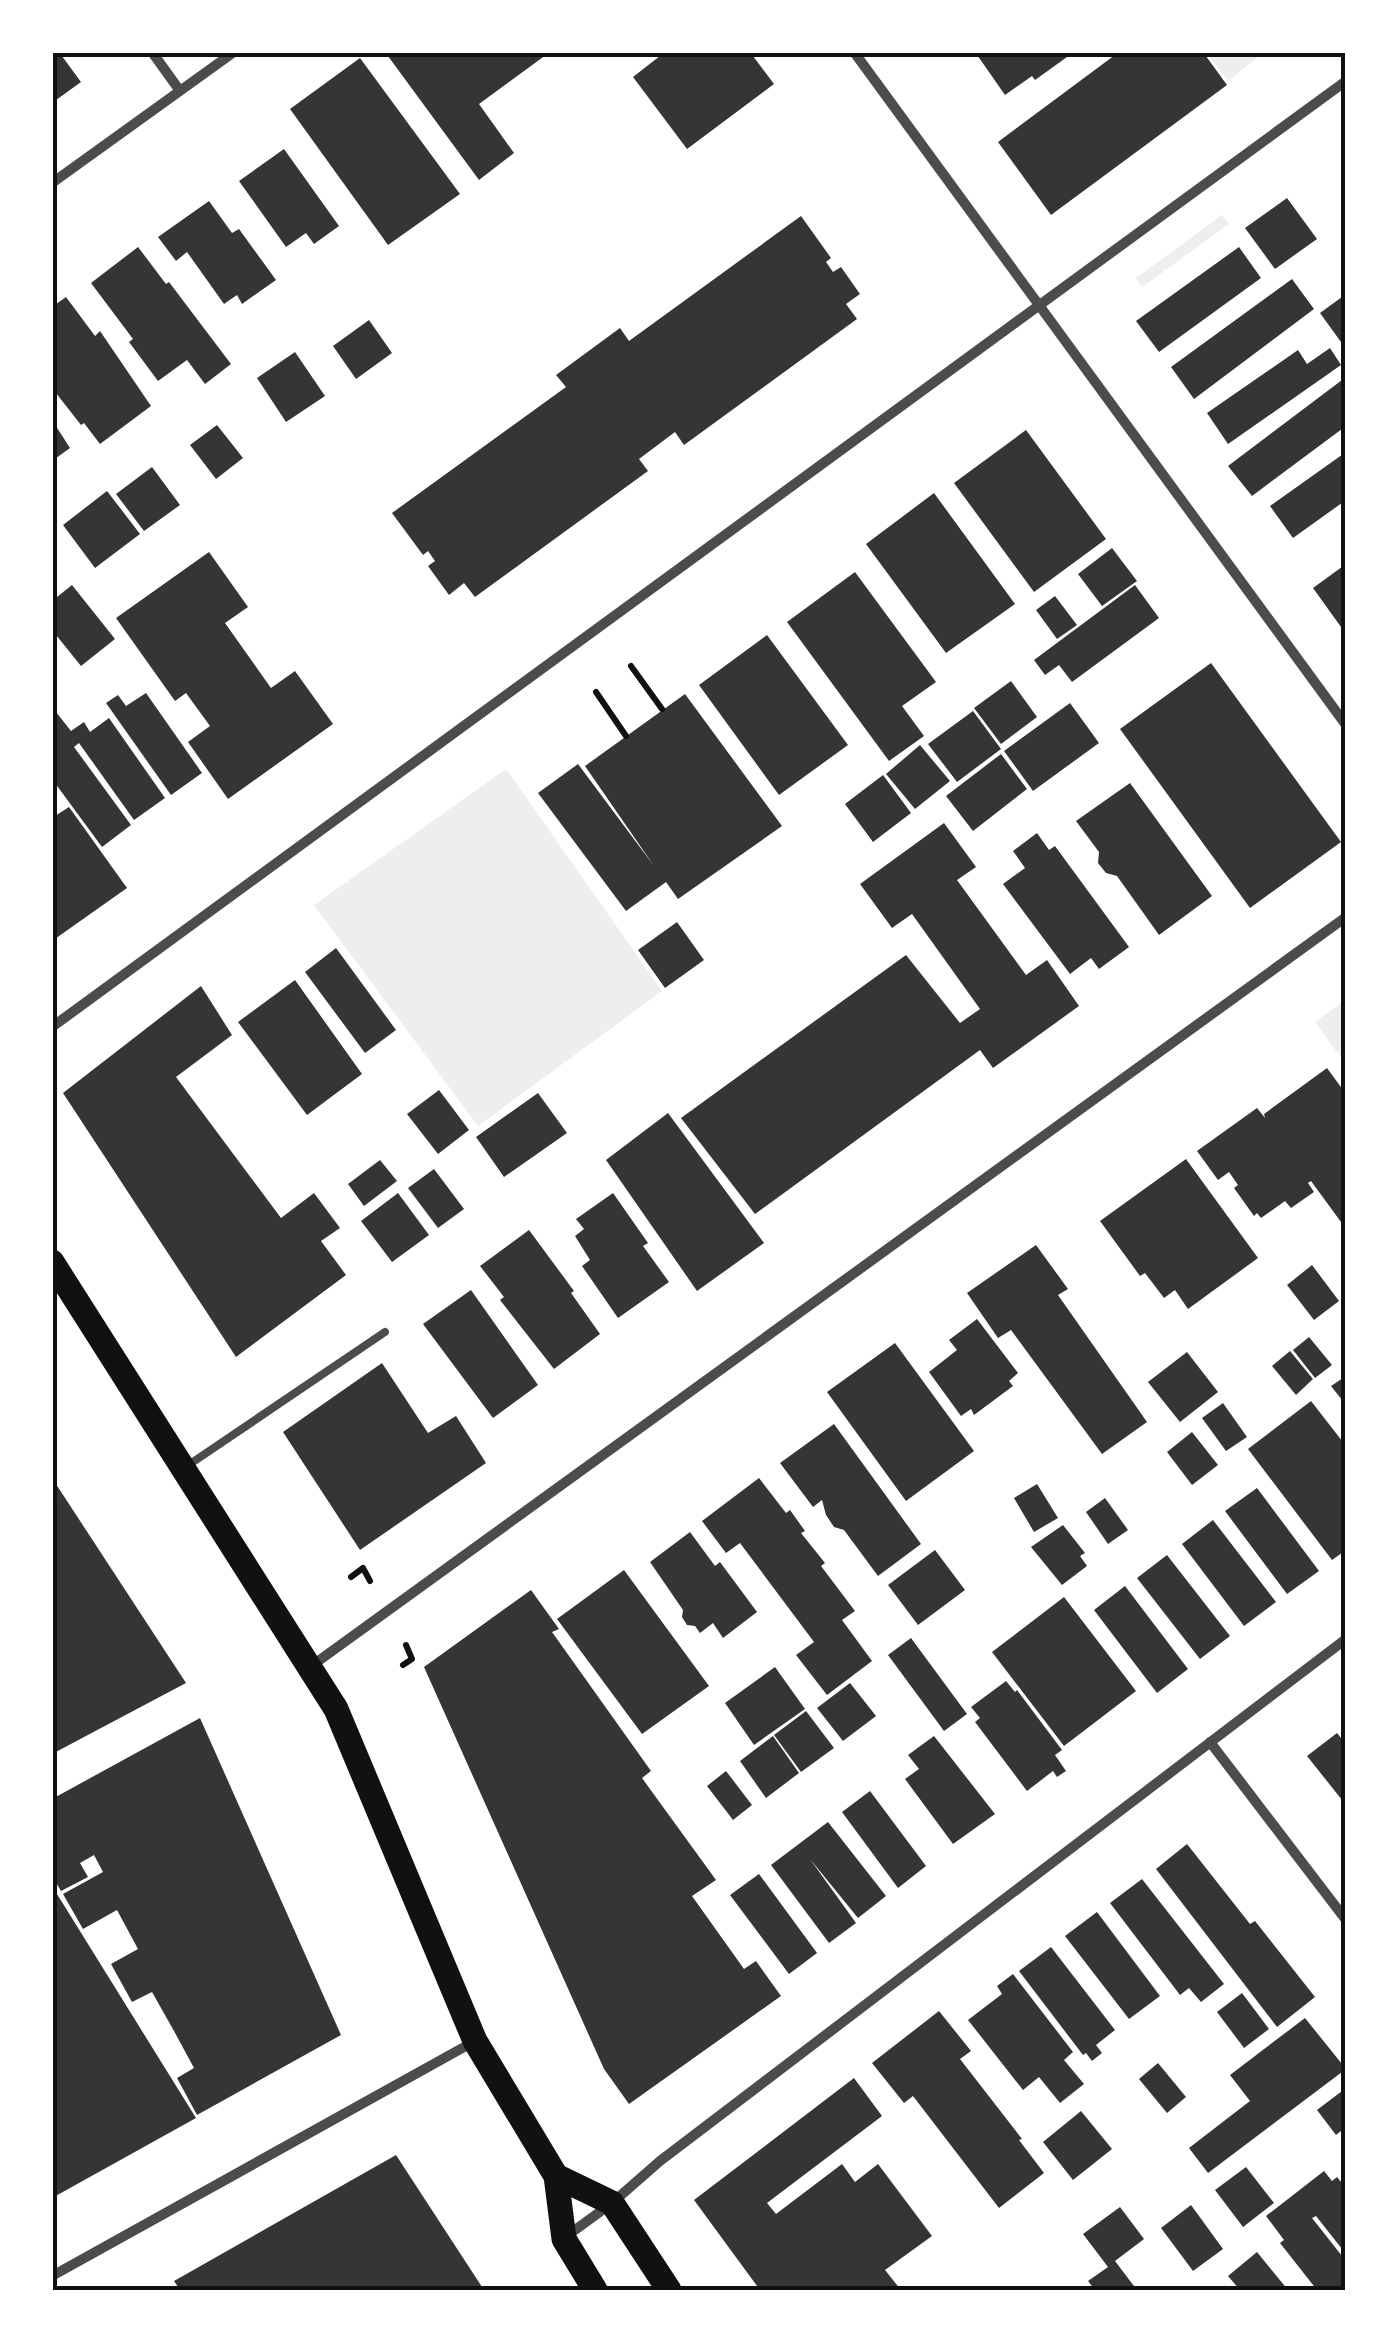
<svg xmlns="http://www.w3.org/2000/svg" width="1398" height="2343" font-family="'DM Sans',sans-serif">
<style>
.green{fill:#eee}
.building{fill:#353535}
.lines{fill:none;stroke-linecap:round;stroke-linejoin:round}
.path{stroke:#111;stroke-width:6}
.service{stroke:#4c4c4c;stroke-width:8}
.minor{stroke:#4c4c4c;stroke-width:10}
.primary{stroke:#111;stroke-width:25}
.neatline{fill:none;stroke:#111;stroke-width:4}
</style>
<rect width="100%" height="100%" fill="#fff"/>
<!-- green -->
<path class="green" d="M1207 53H1255L1258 57 1228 81Z
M1222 215 1229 224 1142 287 1136 278Z
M506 769 662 991 478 1126 314 905Z
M1345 1000V1063L1315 1022Z"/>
<!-- building -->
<path class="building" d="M52 52H59L81 82 52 103Z
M385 52H550L479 104 514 153 479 180Z
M665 52H750L774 84 687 149 633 77Z
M975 52H1074L1035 80 1032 76 1005 95Z
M1119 52H1203L1227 85 1051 215 998 142Z
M360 58 460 194 388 245 290 109Z
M284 149 339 226 314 244 306 233 286 247 239 181Z
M1287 198 1317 239 1275 269 1245 228Z
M209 201 232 233 239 229 276 280 242 304 237 295 224 304 187 252 176 261 158 237Z
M801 216 831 258 826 262 833 272 841 267 860 294 846 304 857 319 684 445 675 432 639 459 648 471 475 597 464 583 449 595 428 566 435 561 428 551 423 555 392 513 566 387 556 375 620 328 629 341Z
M138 247 166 284 169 282 231 364 205 384 187 360 158 381 129 342 133 339 91 283Z
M1239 247 1261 278 1159 352 1136 321Z
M1292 279 1314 309 1194 399 1171 367Z
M1346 294V349L1320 313Z
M66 297 95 336 100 331 151 406 100 444 84 423 81 425 52 388V307Z
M369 320 392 353 356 379 333 346Z
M1330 348 1341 365 1228 444 1207 413 1298 350 1307 364Z
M295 352 325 396 286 422 257 378Z
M1346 377V426L1252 496 1228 466Z
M52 420 70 448 52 461Z
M217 425 243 458 216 479 190 445Z
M1026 430 1106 539 1034 592 954 483Z
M1346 452V500L1293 538 1270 506Z
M152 467 180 505 144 531 116 494Z
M107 491 140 534 95 568 63 525Z
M934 493 1015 604 946 653 866 544Z
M1112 548 1137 581 1102 606 1078 574Z
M209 552 248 607 225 623 271 688 295 671 333 724 228 799 188 742 210 726 186 693 175 701 116 618Z
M1346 564V634L1313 588Z
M855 572 936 682 902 706 924 736 889 761 787 622Z
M72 585 115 639 81 666 52 630V601Z
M1135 585 1159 618 1072 682 1059 665 1045 675 1034 660Z
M1055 596 1077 625 1057 639 1036 610Z
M767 635 848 745 779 795 699 685Z
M1211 663 1341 842 1250 908 1120 729Z
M1011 681 1037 717 1001 744 974 708Z
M146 693 202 773 171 795 106 703 118 695 126 706Z
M685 694 782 826 678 899 666 882 626 911 538 793 578 764 654 866 585 766Z
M1070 703 1099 743 1033 791 1004 751Z
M52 707 71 731 84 722 90 732 109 718 165 798 134 820 79 743 74 747 131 825 102 847 52 779Z
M973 711 1001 749 957 782 928 744Z
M920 745 950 781 915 809 886 774Z
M1001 754 1027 789 973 831 946 796Z
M883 775 911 813 873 842 845 804Z
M1130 783 1212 896 1159 935 1117 876 1106 873 1098 863 1099 852 1076 821Z
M69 807 127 888 52 941V818Z
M944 823 976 867 957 880 1026 975 1047 960 1079 1006 993 1068 980 1050 755 1214 681 1118 906 955 960 1023 980 1009 912 914 892 928 860 884Z
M1037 833 1049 850 1055 846 1129 947 1099 969 1091 958 1070 974 1003 884 1025 868 1013 851Z
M677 922 704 960 665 988 638 950Z
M336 948 396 1030 365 1053 305 972Z
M295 980 362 1074 307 1115 238 1022Z
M201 986 232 1035 176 1077 281 1218 314 1193 340 1228 321 1241 346 1275 236 1357 63 1093Z
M1327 1068 1346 1094V1219L1341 1222 1311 1181 1308 1183 1314 1192 1291 1208 1285 1201 1261 1218 1257 1213 1254 1216 1234 1188 1238 1185 1229 1172 1218 1180 1197 1151 1257 1108 1265 1118 1264 1114Z
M439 1090 469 1130 438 1154 407 1114Z
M538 1093 567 1133 504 1177 476 1137Z
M668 1113 764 1243 697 1291 606 1160Z
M1186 1159 1258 1258 1188 1309 1175 1290 1164 1298 1145 1273 1140 1276 1100 1221Z
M380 1160 397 1181 364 1206 348 1184Z
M434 1169 464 1209 438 1228 408 1188Z
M398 1193 429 1235 392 1262 361 1221Z
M613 1193 648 1243 643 1246 669 1282 618 1318 582 1266 590 1260 575 1236 584 1229 576 1219Z
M529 1230 574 1291 571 1293 600 1334 554 1369 500 1300 504 1297 480 1266Z
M1036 1245 1068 1289 1058 1295 1147 1422 1102 1454 1011 1330 998 1338 967 1293Z
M1312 1265 1339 1301 1314 1320 1287 1285Z
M471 1290 538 1385 493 1418 423 1324Z
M977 1319 1018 1373 1009 1381 1013 1386 974 1415 971 1409 961 1416 929 1372 957 1350 949 1340Z
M1309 1337 1332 1365 1315 1378 1293 1350Z
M895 1343 974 1451 906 1501 827 1392Z
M1290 1351 1313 1379 1296 1395 1272 1366Z
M1187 1352 1218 1392 1180 1422 1148 1382Z
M382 1363 428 1433 456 1416 486 1463 360 1550 283 1432Z
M1346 1376V1405L1331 1386Z
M1311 1401 1346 1446V1550L1332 1560 1248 1449Z
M1223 1403 1247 1437 1226 1451 1202 1418Z
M834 1424 921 1544 878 1576 844 1530 834 1527 826 1515 822 1500 813 1507 780 1463Z
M1192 1432 1218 1465 1192 1485 1167 1452Z
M52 1478 186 1683 52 1754Z
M759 1478 786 1513 790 1510 805 1531 801 1533 825 1563 821 1566 855 1611 842 1620 872 1661 827 1695 796 1655 814 1642 740 1543 726 1553 702 1521Z
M1037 1484 1058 1518 1034 1532 1014 1498Z
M1257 1488 1319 1571 1287 1594 1225 1511Z
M1105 1498 1128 1530 1108 1544 1086 1512Z
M1213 1520 1276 1602 1244 1626 1182 1544Z
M1063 1525 1085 1553 1080 1556 1087 1566 1062 1585 1031 1547Z
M690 1532 715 1566 720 1562 757 1612 723 1638 713 1623 700 1633 695 1626 687 1625 682 1617 683 1610 650 1562Z
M935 1550 965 1590 918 1625 888 1585Z
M1167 1555 1230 1636 1200 1659 1137 1578Z
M624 1570 709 1686 642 1734 557 1619Z
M1125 1586 1188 1669 1157 1693 1094 1610Z
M531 1590 559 1629 552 1632 651 1771 642 1778 716 1880 692 1896 744 1969 756 1961 781 1996 629 2104 604 2069 424 1667Z
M1064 1597 1136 1691 1064 1746 992 1652Z
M911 1638 967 1714 944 1731 888 1655Z
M775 1667 805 1709 754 1745 725 1703Z
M1006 1681 1015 1692 1017 1690 1062 1750 1055 1755 1066 1771 1057 1777 1053 1771 1027 1791 975 1722 980 1718 971 1707Z
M850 1683 876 1716 843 1741 817 1708Z
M806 1711 834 1748 801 1772 774 1735Z
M200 1718 341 2035 197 2115 177 2078 194 2068 174 2031 152 1992 132 2002 111 1964 138 1949 117 1910 83 1929 63 1894 103 1872 94 1855 80 1863 88 1877 61 1891 52 1876V1799Z
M1337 1733 1346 1744V1805L1307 1756Z
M773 1736 799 1773 766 1798 740 1761Z
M934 1736 995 1814 953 1844 905 1779 919 1769 908 1755Z
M726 1771 752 1805 733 1820 707 1786Z
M870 1791 926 1866 898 1888 842 1812Z
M828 1822 886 1896 858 1918 810 1859 856 1923 829 1943 771 1865Z
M1187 1844 1250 1924 1255 1921 1315 1997 1277 2027 1156 1869Z
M759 1874 817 1953 789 1974 730 1895Z
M1142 1879 1224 1984 1201 2002 1189 1988 1180 1995 1110 1903Z
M52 1886 196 2118 52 2198Z
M1097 1912 1160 1996 1129 2019 1065 1936Z
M1051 1947 1115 2030 1096 2045 1102 2053 1092 2061 1086 2053 1083 2055 1019 1971Z
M1013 1974 1073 2052 1064 2060 1084 2084 1060 2103 1039 2077 1023 2090 968 2020 1002 1994 997 1986Z
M1242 1993 1269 2029 1244 2048 1217 2012Z
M939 2011 971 2051 960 2059 1022 2139 1019 2140 1044 2173 999 2208 913 2096 904 2103 872 2063Z
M1305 2018 1346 2069 1208 2173 1189 2148 1250 2101 1230 2075Z
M1158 2063 1186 2097 1167 2113 1139 2079Z
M854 2078 882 2116 767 2203 776 2214 842 2164 855 2182 878 2164 932 2236 885 2270 901 2290H760L694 2200Z
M1346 2088V2127L1336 2135 1317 2110Z
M1081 2111 1112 2149 1073 2180 1043 2142Z
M396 2155 484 2290H180L174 2281Z
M1246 2167 1274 2203 1243 2227 1215 2190Z
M1324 2171 1332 2181 1337 2177 1346 2188V2254L1316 2216 1312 2218 1346 2261V2290H1317L1280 2243 1284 2240 1266 2216Z
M1191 2205 1223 2249 1193 2271 1161 2228Z
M1120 2207 1144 2239 1115 2261 1137 2290H1095L1088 2281 1108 2267 1083 2234Z
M1257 2252 1288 2290H1240L1228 2276Z"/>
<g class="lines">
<!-- path -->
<path class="path" d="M631 666 662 709
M596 692 626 736
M351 1577 363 1568 370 1581
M403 1665 412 1659 406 1645"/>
<!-- service -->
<path class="service" d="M187 1466 385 1332"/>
<!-- minor -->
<path class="minor" d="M152 52 180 91
M854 52 1346 725
M52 183 234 52
M52 1027 1346 81
M310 1667 1346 917
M1210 1742 1346 1920
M564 2238 612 2203 660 2161 1346 1639
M52 2276 475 2041"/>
<!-- primary -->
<path class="primary" d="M52 1262 336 1709 475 2041 556 2176 564 2239 595 2290
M556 2176 612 2203 669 2290"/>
</g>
<!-- border -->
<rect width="1398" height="2343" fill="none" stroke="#ffffff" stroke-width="110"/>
<rect x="55" y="55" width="1288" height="2233" class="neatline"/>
</svg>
